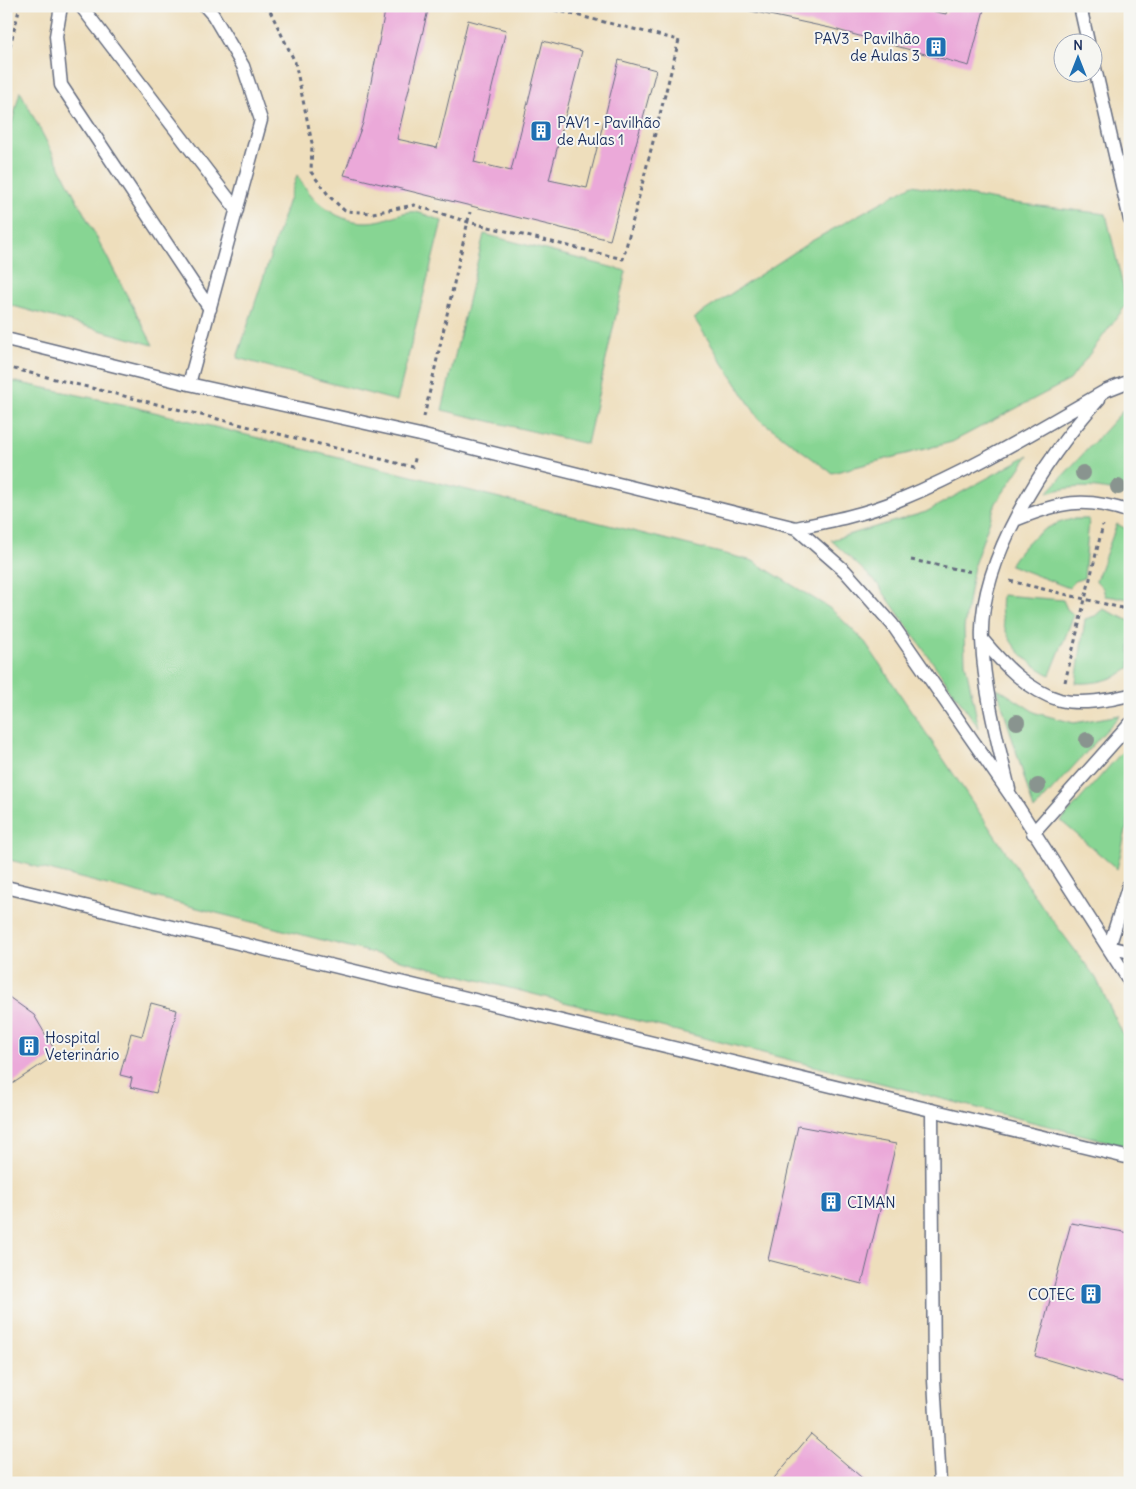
<svg xmlns="http://www.w3.org/2000/svg" width="1136" height="1489" font-family="Delius,sans-serif">
<style>
.green{fill:#87d593;stroke:#518278}
.building{fill:#eba9d9}
.lines{fill:none;stroke-linecap:round;stroke-linejoin:round}
.lane-casing{stroke:#656c7f;stroke-width:15}
.path{stroke:#656c7f;stroke-width:3;stroke-dasharray:4 4;stroke-linecap:butt}
.lane{stroke:#fff;stroke-width:12}
.tree{fill:#89948f}
.labels{text-anchor:middle;dominant-baseline:central;stroke-width:4;stroke-linejoin:round;paint-order:stroke}
.poi-label{font-size:15px;fill:#1b2f5e;stroke:#f6f6f2;text-anchor:start}
</style>
<rect width="100%" height="100%" fill="#f6f6f2"/>
<filter id="ink" filterUnits="userSpaceOnUse"><feTurbulence type="fractalNoise" baseFrequency=".02" numOctaves="2"/><feDisplacementMap in="SourceGraphic" scale="10" xChannelSelector="R" yChannelSelector="G"/><feConvolveMatrix kernelMatrix="1 2 1 2 8 2 1 2 1" color-interpolation-filters="sRGB"/></filter>
<filter id="wash" filterUnits="userSpaceOnUse"><feTurbulence type="fractalNoise" baseFrequency=".0096" numOctaves="4" result="noise"/><feDisplacementMap in="SourceGraphic" scale="20" xChannelSelector="R" yChannelSelector="G"/><feGaussianBlur stdDeviation="1.12" result="paint"/><feColorMatrix in="noise" values="0 0 0 0 0 0 0 0 0 0 0 0 0 0 0 0 0 1.4 0 .05"/><feComposite in="paint" operator="in"/></filter>
<g filter="url(#wash)">
<rect width="100%" height="100%" fill="#eedebc"/>
<!-- green -->
<path class="green" d="M20 91 153 345 6 304V147Z
M297 175C315 206 344 229 382 220 392 217 407 210 416 212 425 214 434 218 442 221L397 401 237 358Z
M912 185 1006 202 1106 214 1127 304 1070 380 952 442 832 473 759 419 694 318 810 242Z
M484 234 626 271 587 444 442 410Z
M6 380 122 404 753 561 831 609 865 642 1044 909 1096 978 1130 1049V1147L6 859Z
M1130 403V496C1101 486 1076 484 1047 493Z
M1029 455 996 503 974 565 964 628 965 662 979 728 876 582 831 540 926 512Z
M1073 519H1089L1084 578 1075 581 1069 588 1010 565C1026 540 1044 525 1073 519Z
M1117 524 1130 531V599L1105 596 1103 588 1096 581Z
M1002 595 1063 600 1067 609 1074 615 1050 675C1018 658 997 633 1002 595Z
M1103 609 1130 621V668C1113 680 1096 684 1076 683L1085 619 1095 616Z
M997 688 1036 713 1074 723 1120 715 1034 810Z
M1130 743V813L1117 869 1061 821Z"/>
<g id="blocks">
<!-- building -->
<path class="building" d="M386 6H414L428 10 397 139 437 148 468 20 506 30 474 162 511 171 543 41 582 51 549 180 587 188 619 60 656 70 610 240 344 175 363 123Z
M909 6 946 14 948 6H985L969 66 830 28 732 7Z
M6 995 34 1015 57 1054 12 1084 6 1074Z
M151 1003 177 1010 156 1093 130 1087 132 1078 120 1075 131 1033 142 1036Z
M798 1126 896 1144 862 1284 768 1260Z
M1071 1223 1130 1233V1384L1035 1356Z
M811 1434 868 1483H770Z"/>
</g>
</g>
<g filter="url(#ink)">
<use href="#blocks" fill-opacity="0" stroke="#656c7f" stroke-width="1"/>
<g class="lines">
<!-- lane casing -->
<g class="lane-casing">
<path id="lane" d="M61 6 56 36 61 85 210 309
M81 6 237 210
M1080 6 1088 42
M1094 64 1130 220
M6 339 189 384 420 435 796 528C831 521 866 514 899 500 972 470 1039 429 1107 390L1130 381
M189 384 261 120 243 66 213 15 205 6
M1015 520C1059 502 1084 496 1130 512
M796 528 845 571 892 624 1011 796 1130 982
M982 639C1002 663 1028 691 1060 700 1080 705 1111 700 1130 695
M1009 789C997 739 984 691 982 640 978 560 1047 456 1099 399
M1033 833 1130 724
M1130 881 1109 947 1130 952
M6 887 1130 1158
M932 1110 934 1380 940 1483"/>
</g>
<!-- path -->
<path class="path" d="M264 6 270 11 295 62 312 143 311 172 330 197 345 211 373 213 414 205 468 222 623 259 679 40 538 6
M6 62 20 6
M6 367 413 467 416 455
M424 417 470 212
M911 560 972 572
M1010 581 1130 610
M1065 682 1103 525"/>
<!-- lane -->
<use href="#lane" class="lane"/>
</g>
<!-- trees -->
<g class="tree">
<circle cx="1083" cy="473" r="8"/>
<circle cx="1118" cy="487" r="8"/>
<circle cx="1017" cy="722" r="8"/>
<circle cx="1087" cy="740" r="8"/>
<circle cx="1038" cy="786" r="8"/>
</g>
</g>
<!-- icons -->
<defs>
<g id="building-square" transform="scale(1.125)"><rect x="-9" y="-9" width="18" height="18" rx="4" fill="#1f6fb2" stroke="#f6f6f2"/><path d="M-4-6H4V6H1V3H-1V6H-4ZM-2.5-4.3h1.7v1.8h-1.7ZM.8-4.3h1.7v1.8H.8ZM-2.5-1h1.7V.8h-1.7ZM.8-1h1.7V.8H.8Z" fill="#fff"/></g>
</defs>
<g fill-rule="evenodd">
<use href="#building-square" x="936" y="47"/>
<use href="#building-square" x="541" y="131"/>
<use href="#building-square" x="29" y="1046"/>
<use href="#building-square" x="831" y="1202"/>
<use href="#building-square" x="1091" y="1294"/>
</g>
<g class="labels">
<!-- poi labels -->
<g class="poi-label">
<text x="920" y="38" text-anchor="end">PAV3 - Pavilhão<tspan x="920" dy="17">de Aulas 3</tspan></text>
<text x="557" y="122">PAV1 - Pavilhão<tspan x="557" dy="17">de Aulas 1</tspan></text>
<text x="45" y="1037">Hospital<tspan x="45" dy="17">Veterinário</tspan></text>
<text x="847" y="1202">CIMAN</text>
<text x="1075" y="1294" text-anchor="end">COTEC</text>
</g>
</g>
<!-- margin -->
<rect width="1136" height="1489" fill="none" stroke="#f6f6f2" stroke-width="25"/>
<!-- north arrow -->
<g transform="translate(1078 58)"><circle r="24" fill="#f6f6f2" stroke="#9ea6b7"/>
<path d="M0-4L9 19L0 12L-9 19Z" fill="#1f6fb2"/>
<text y="-8" font-size="14" font-weight="bold" text-anchor="middle" fill="#1b2f5e">N</text>
</g>
</svg>
